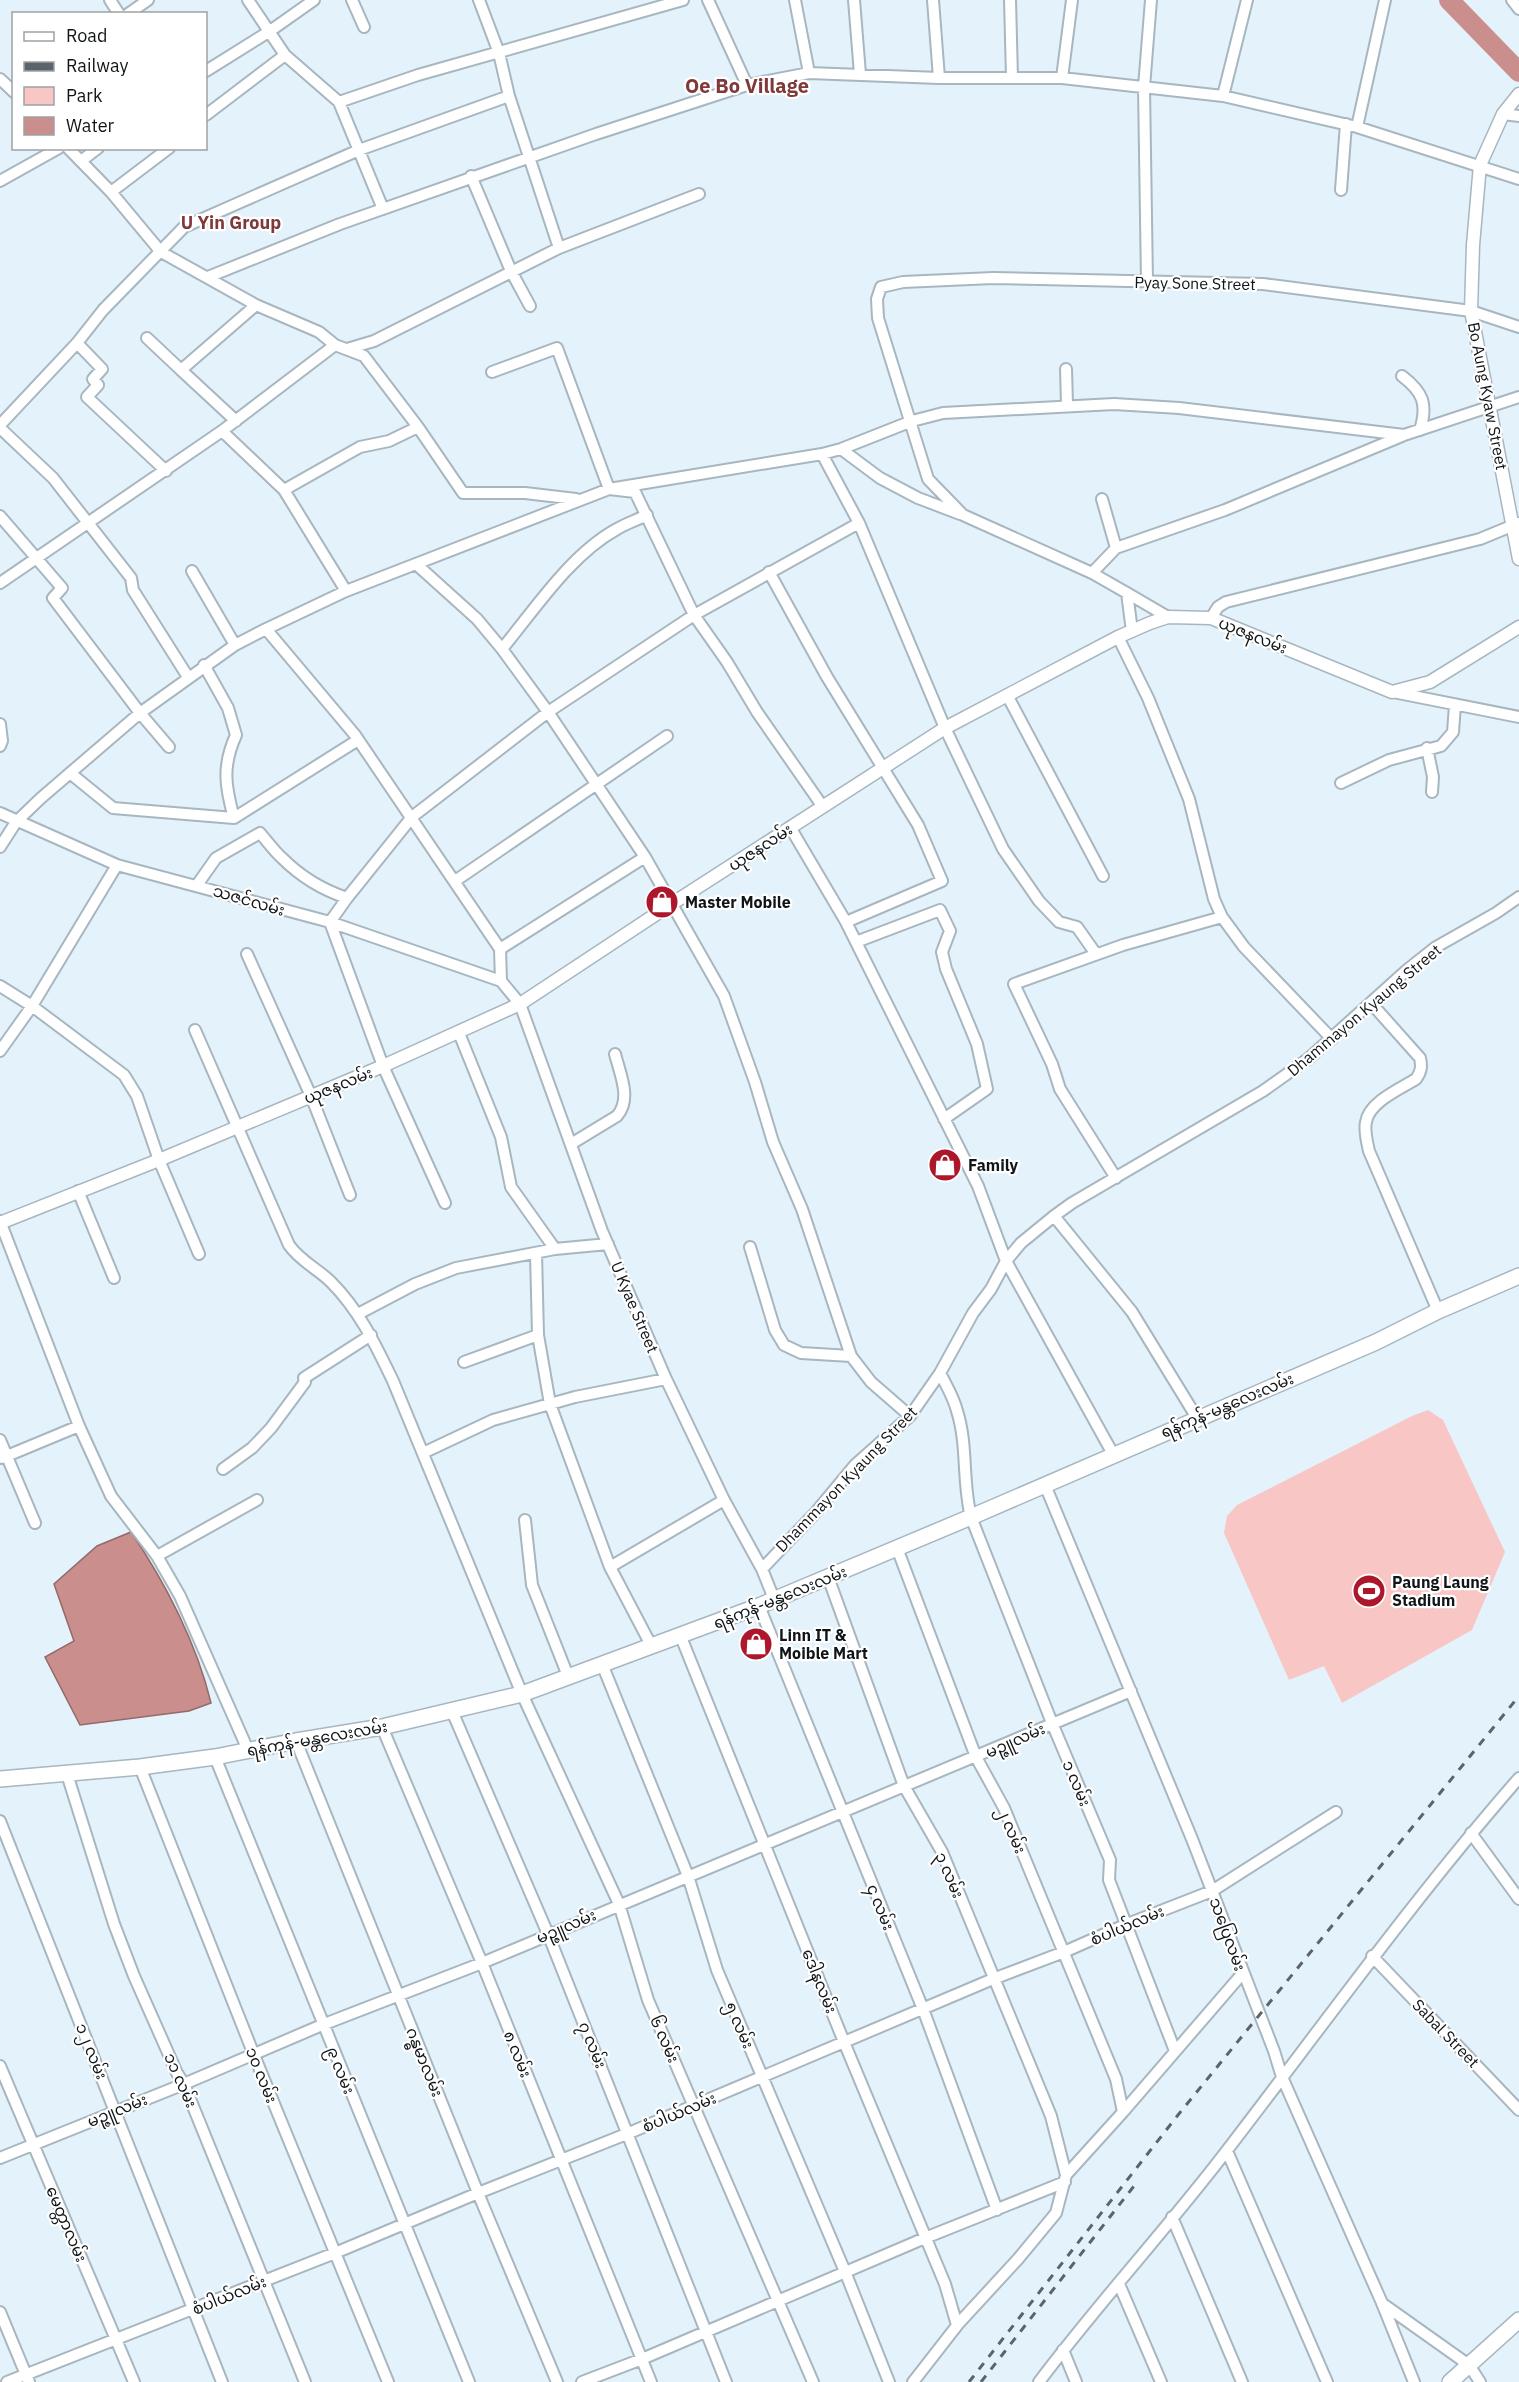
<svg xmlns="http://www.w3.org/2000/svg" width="1519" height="2382" font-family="'IBM Plex Sans','Noto Sans Myanmar',sans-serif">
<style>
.green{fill:#f8c7c5}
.water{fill:#ca8f8d;stroke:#926a6a;stroke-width:1.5}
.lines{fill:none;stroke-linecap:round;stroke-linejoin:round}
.river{stroke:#ca8f8d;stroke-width:20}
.minor-casing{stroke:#a8b6bf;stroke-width:14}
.tertiary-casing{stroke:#a8b6bf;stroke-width:15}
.primary-casing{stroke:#a8b6bf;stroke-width:18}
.minor{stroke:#fff;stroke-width:10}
.tertiary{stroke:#fff;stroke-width:12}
.primary{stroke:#fff;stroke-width:15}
.rail{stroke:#5c6469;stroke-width:3;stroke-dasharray:8 8;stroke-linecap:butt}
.labels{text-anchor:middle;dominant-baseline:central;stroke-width:4.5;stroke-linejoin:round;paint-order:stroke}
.street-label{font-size:16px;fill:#101518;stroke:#fff}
.poi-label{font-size:16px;font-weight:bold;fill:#101518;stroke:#fff;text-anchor:start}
.neighbourhood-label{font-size:18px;font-weight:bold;fill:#803839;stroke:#fff}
.quarter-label{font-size:20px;font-weight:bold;fill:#803839;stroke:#fff}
</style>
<rect width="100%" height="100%" fill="#e4f2fc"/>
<!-- green -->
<path class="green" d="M1428 1410 1443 1420 1505 1552 1472 1630 1342 1703 1324 1666 1289 1680 1224 1533 1227 1516 1237 1505 1412 1416Z"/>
<!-- water -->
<path class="water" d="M131 1532C165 1582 197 1644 211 1703L189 1711 80 1725 45 1657 74 1641 54 1584 97 1546Z"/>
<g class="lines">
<!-- river -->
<path class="river" d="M1449 0 1519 72"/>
<!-- minor casing -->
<g class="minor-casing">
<path id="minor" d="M110 0 119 14
M248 0 285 55 339 102 383 209
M352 0 364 27
M479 0 499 53 509 96 559 248
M708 0 747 85
M795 0 809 73
M854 0 860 74
M933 0 939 78
M1010 0 1012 78
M1512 0 1519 9
M128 14 148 0
M206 71 270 31 314 0
M1062 78 1072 0
M0 79 14 92
M1223 96 1247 0
M339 102 418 75 683 0
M1503 114 1519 116
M206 115 285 55
M1357 127 1385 0
M68 148 111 192 161 252 256 305 319 332 335 345 364 356 418 427 463 493H525L576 499
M81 161 98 148
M471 176 511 271 530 306
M0 181 59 148
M1341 190 1346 124
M111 192 169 148
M208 277 340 224 596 134 747 85 809 73 939 78H1062L1223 96 1357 127 1519 179
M1147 282 1144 87 1151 0
M147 338 181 370 256 305
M77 343 102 369 93 379 98 385 87 397 166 471
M347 349 374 341 559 248 699 194
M1066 369 1067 405
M181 370 236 421
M492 372 557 348 609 489 635 492 694 615 727 662 757 712 823 807
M1402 376C1423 392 1428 404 1420 430
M0 425 77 343 103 310 184 227 359 150 509 96
M0 428 53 478 131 578 133 590 188 677
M222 431 284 490 346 591
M841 449 880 478 918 498 960 514
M822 454 859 523 945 728 1003 849 1039 901 1059 922 1077 927 1096 954
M284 490 360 447 389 441 418 427
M1102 499 1116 548
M0 516 62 588 53 598 140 713 169 747
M416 564 477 619 502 649 548 712 645 857 724 996 755 1082 773 1142 802 1209 851 1356 871 1382 910 1416
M192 571 235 645
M769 572 827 677 918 825 942 881 846 922
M1092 573 963 515 928 479 878 318 877 299 881 287 903 282 993 278 1263 284 1471 311 1519 327
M0 583 222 431 335 345
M1127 593 1168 617
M1211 618 1218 607 1226 602 1480 539 1519 523
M266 629 355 735 500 949 501 981 520 1004 602 1231 666 1379 724 1500 762 1569 774 1599
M1132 631 1127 593 1092 573 1116 548 1225 510 1402 436
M1118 637 1148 698 1189 799 1214 899 1222 917 1244 947 1332 1039
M502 649C535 609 571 554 617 529 627 523 637 520 647 515
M204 665 228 708 236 735C222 766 225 786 234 818
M1393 692 1519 717
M1007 695 1103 876
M0 724 2 741 0 746
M1427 748 1433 777 1432 792
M70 773 113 808 234 818 358 740
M1341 783 1389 760 1441 746 1453 732 1455 705
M0 813 117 865 330 922 501 981
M790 827 846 922 978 1186 1006 1261 1113 1454
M0 847 16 822 41 798 140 713 235 645 266 629 346 591 609 489 822 454 841 449 912 421 943 413 1114 404 1179 408 1404 435 1519 397
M455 881 667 736
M197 885 216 858 260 833C267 841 274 851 282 858 300 876 323 890 347 898L412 817 548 712 694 615 859 523
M347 898 330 922 383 1066 445 1203
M856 942 940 910 950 931 942 952 946 969 977 1044 987 1089 944 1119
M500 949 645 857
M247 954 311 1096 350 1195
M0 986 32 1006 124 1075 137 1096 159 1160 199 1254
M1371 1003 1420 1058C1422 1067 1421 1072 1416 1079 1400 1089 1369 1102 1366 1122 1364 1131 1367 1142 1369 1151L1438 1311
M195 1030 289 1245C300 1261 318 1269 331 1282 360 1311 376 1346 393 1381L522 1694 619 1904 648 2000 813 2382
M459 1033 501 1137 511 1187 555 1249
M0 1051 32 1006 117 865
M571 1144 617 1116C632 1099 620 1074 615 1054
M1116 1178 1060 1089 1052 1064 1014 984 1123 945 1222 917
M78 1191 114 1278
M0 1221 79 1426 111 1496 157 1556 180 1596 248 1750
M750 1247 775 1330 784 1345 801 1353 851 1356
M536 1253 538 1335 550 1404 610 1567 652 1647
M358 1314 415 1284 456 1268 555 1249 608 1244
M464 1362 538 1335
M940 1373C946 1385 954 1398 957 1411 968 1445 962 1482 971 1517L1052 1723 1110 1860 1109 1880 1175 2051
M1197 1418 1132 1312 1054 1216 1072 1203 1263 1091 1308 1059 1407 970 1436 947 1496 913 1519 897
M0 1440 35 1523
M423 1453 493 1420 575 1397 666 1379
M2 1458 79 1426
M223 1469 252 1448 271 1428 305 1382 304 1378 371 1335
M1045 1485 1192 1839 1274 2051 1282 2077 1382 2303 1414 2382
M525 1520 532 1585 568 1676
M897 1548 976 1757 1004 1808 1116 2079 1123 2112
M157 1556 257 1500
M610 1567 724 1500
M762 1569 816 1512 855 1465 910 1416 940 1373 973 1313 991 1289 1006 1261 1021 1243 1054 1216
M828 1577 904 1786 942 1852 1051 2116 1066 2175
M759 1606 923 2009 997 2210
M681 1637 844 2042 945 2284 957 2325
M602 1664 688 1876 717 1970 846 2274 889 2382
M452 1711 548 1934 726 2382
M382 1727 482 1963 651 2382
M296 1741 478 2193 557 2382
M215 1757 469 2382
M140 1767 254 2055 388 2382
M67 1774 114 1924 134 1976 177 2073 184 2084 305 2382
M0 1821 222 2382
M1471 1833 1519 1899
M1372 1956 1519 2110
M0 2066 134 2382
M1227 2151 1327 2382
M0 2158 184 2084 322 2025 482 1963 1131 1691
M1172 2217 1242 2382
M1119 2284 1161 2382
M1383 2304 1469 2365 1480 2382
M0 2312 29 2382
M1063 2350 1076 2382
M7 2382 335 2253 478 2193 629 2133 993 1979 1064 1952 1125 1925 1212 1891 1336 1812
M582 2382 642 2359 925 2238 1065 2182
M913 2382 959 2323 1018 2259 1056 2213 1066 2175 1123 2112 1242 1974
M1039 2382C1099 2302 1167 2229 1228 2149 1324 2024 1415 1897 1519 1778"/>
</g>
<!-- tertiary casing -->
<g class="tertiary-casing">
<path id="tertiary" d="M1519 94 1503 114 1480 165 1473 245 1471 311 1519 559
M0 1223 159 1160 383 1066 520 1004 670 905 945 728 1118 637 1150 623 1168 617 1211 618 1392 692 1430 682 1519 627"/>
</g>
<!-- primary casing -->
<g class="primary-casing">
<path id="primary" d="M0 1779 140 1767 215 1757 296 1741 382 1727 522 1694 759 1606 971 1517 1376 1342 1438 1311 1519 1276
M1450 2382 1519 2320"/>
</g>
<!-- minor -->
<use href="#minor" class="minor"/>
<!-- tertiary -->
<use href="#tertiary" class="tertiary"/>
<!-- primary -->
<use href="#primary" class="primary"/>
<!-- rail -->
<path class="rail" d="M969 2382 1178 2115 1519 1696
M981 2382 1134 2186"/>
</g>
<!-- icons -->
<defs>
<g id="shop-disc" transform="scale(1.725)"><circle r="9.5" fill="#ac172c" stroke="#fff"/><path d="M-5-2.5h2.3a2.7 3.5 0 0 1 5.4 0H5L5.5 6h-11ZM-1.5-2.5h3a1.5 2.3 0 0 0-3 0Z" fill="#fff"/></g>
<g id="stadium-disc" transform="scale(1.725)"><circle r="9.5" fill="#ac172c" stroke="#fff"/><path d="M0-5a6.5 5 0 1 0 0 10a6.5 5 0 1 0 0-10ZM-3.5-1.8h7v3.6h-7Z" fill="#fff"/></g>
</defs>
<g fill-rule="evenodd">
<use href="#shop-disc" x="662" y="902"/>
<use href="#shop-disc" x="945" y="1165"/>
<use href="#stadium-disc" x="1369" y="1591"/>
<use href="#shop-disc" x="756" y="1644"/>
</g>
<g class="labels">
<!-- street labels -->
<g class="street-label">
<text transform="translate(1195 283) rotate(1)">Pyay Sone Street</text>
<text transform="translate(1488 396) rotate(79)">Bo Aung Kyaw Street</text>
<text transform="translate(1253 635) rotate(22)">ယုဇနလမ်း</text>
<text transform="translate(760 847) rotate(-33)">ယုဇနလမ်း</text>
<text transform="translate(249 900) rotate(16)">သဇင်လမ်း</text>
<text transform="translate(1364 1010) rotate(-40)">Dhammayon Kyaung Street</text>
<text transform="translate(338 1085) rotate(-22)">ယုဇနလမ်း</text>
<text transform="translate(635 1307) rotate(67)">U Kyae Street</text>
<text transform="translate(1227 1405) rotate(-23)">ရန်ကုန်-မန္တလေးလမ်း</text>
<text transform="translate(846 1479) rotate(-46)">Dhammayon Kyaung Street</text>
<text transform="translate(780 1597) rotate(-22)">ရန်ကုန်-မန္တလေးလမ်း</text>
<text transform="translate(317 1738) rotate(-10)">ရန်ကုန်-မန္တလေးလမ်း</text>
<text transform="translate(1015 1740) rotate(-24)">မဉ္ဇူလမ်း</text>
<text transform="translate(1077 1783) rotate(67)">၁ လမ်း</text>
<text transform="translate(1012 1830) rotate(67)">၂ လမ်း</text>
<text transform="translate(950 1875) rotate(67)">၃ လမ်း</text>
<text transform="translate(881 1907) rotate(68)">၄ လမ်း</text>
<text transform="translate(1127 1925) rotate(-23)">စံပါယ်လမ်း</text>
<text transform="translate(566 1926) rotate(-23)">မဉ္ဇူလမ်း</text>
<text transform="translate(1228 1934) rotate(70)">သပြေလမ်း</text>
<text transform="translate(820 1981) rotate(68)">ဒေါနလမ်း</text>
<text transform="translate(740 2025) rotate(67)">၅ လမ်း</text>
<text transform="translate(1446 2033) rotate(46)">Sabal Street</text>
<text transform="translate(665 2039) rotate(66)">၆ လမ်း</text>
<text transform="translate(593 2045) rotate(68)">၇ လမ်း</text>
<text transform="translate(92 2051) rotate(68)">၁၂ လမ်း</text>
<text transform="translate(518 2054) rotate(68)">၈ လမ်း</text>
<text transform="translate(425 2062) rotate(68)">ဂန္ဓမာလမ်း</text>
<text transform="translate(341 2070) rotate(68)">၉ လမ်း</text>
<text transform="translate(262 2075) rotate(68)">၁၀ လမ်း</text>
<text transform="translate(181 2080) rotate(66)">၁၁ လမ်း</text>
<text transform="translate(117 2110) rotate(-22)">မဉ္ဇူလမ်း</text>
<text transform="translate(679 2112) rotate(-23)">စံပါယ်လမ်း</text>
<text transform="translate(67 2224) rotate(67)">မေတ္တာလမ်း</text>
<text transform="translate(229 2295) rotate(-22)">စံပါယ်လမ်း</text>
</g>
<!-- poi labels -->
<g class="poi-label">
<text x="685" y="902">Master Mobile</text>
<text x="968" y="1165">Family</text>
<text x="1392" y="1582">Paung Laung<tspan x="1392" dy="18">Stadium</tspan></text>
<text x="779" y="1635">Linn IT &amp;<tspan x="779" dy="18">Moible Mart</tspan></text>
</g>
<!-- neighbourhood labels -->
<g class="neighbourhood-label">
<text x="231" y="222">U Yin Group</text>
</g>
<!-- quarter labels -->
<g class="quarter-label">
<text x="747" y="85">Oe Bo Village</text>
</g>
</g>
<!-- legend -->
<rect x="12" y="12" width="195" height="138" fill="#ffffff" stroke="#9fa1a3" stroke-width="1.5"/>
<rect x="24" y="32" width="30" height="9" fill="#ffffff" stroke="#9fa1a3" stroke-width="1.5"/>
<text x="66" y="42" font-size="18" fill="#101518">Road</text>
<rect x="24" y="62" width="30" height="9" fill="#5c6469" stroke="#9fa1a3" stroke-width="1.5"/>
<text x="66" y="72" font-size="18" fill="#101518">Railway</text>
<rect x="24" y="87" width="30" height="18" fill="#f8c7c5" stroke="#9fa1a3" stroke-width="1.5"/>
<text x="66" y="102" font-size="18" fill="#101518">Park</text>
<rect x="24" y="117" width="30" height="18" fill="#ca8f8d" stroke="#9fa1a3" stroke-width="1.5"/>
<text x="66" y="132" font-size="18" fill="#101518">Water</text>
</svg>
